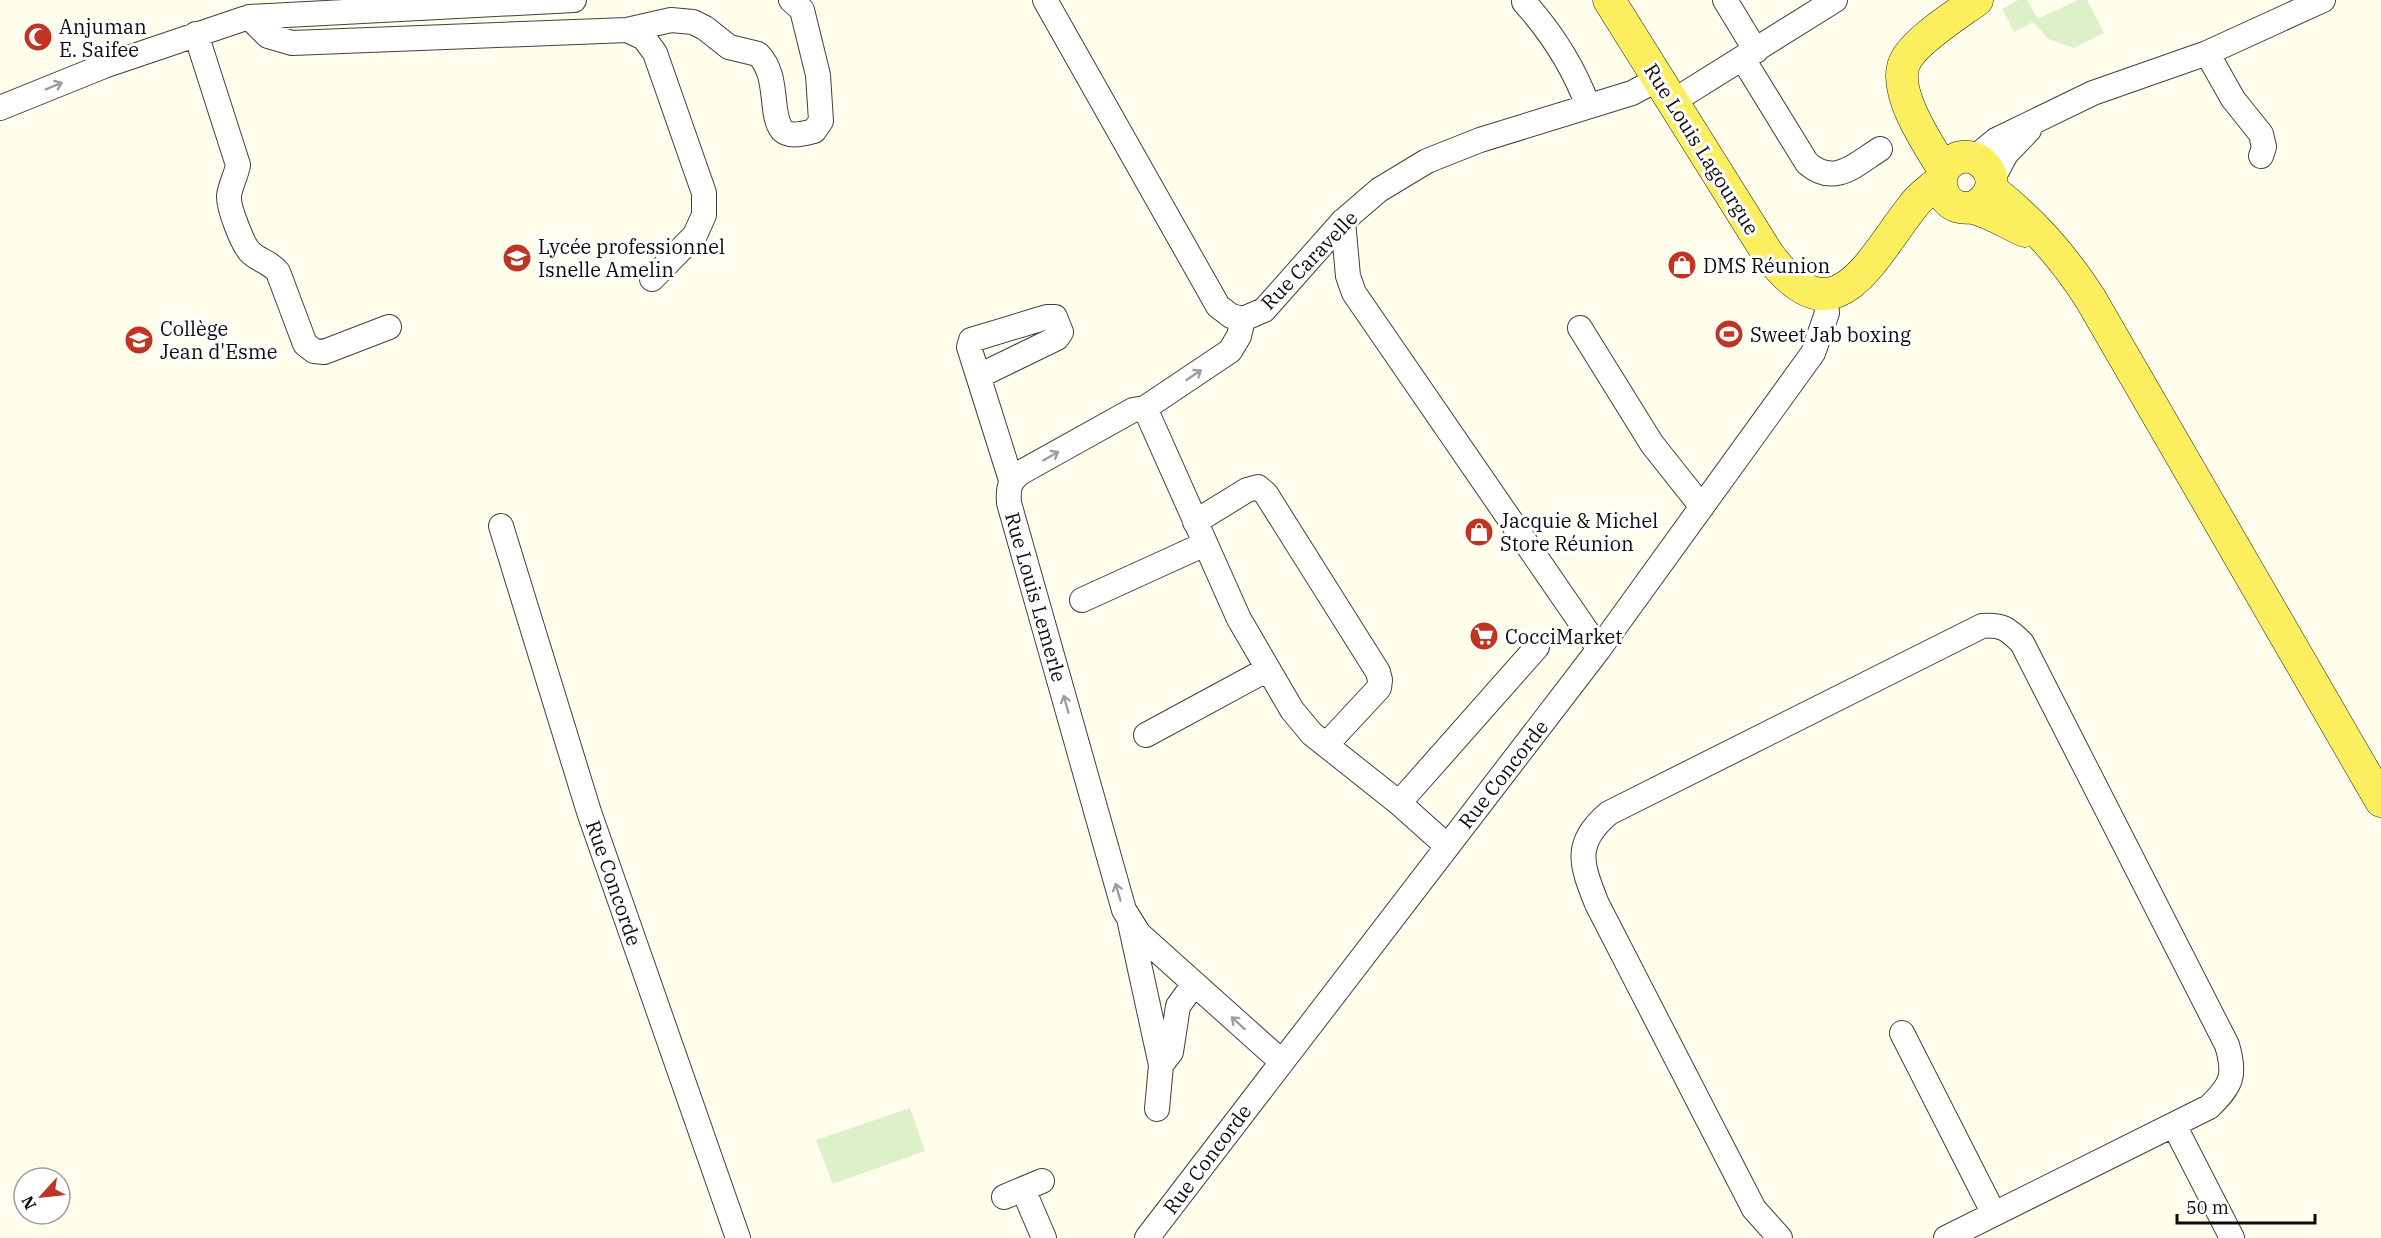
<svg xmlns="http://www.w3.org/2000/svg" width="2381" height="1238" font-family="'IBM Plex Serif',serif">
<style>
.pitch{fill:#dcf1c7}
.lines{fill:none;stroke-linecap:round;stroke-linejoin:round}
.minor-casing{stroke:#404040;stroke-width:26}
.major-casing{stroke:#1e1e1e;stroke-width:33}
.minor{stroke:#fff;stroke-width:24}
.major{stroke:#fcef5f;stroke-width:32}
.oneway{stroke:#9e9e9e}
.labels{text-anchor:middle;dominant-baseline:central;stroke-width:6;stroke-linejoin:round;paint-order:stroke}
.poi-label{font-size:20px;fill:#0d0d0d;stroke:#fff;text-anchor:start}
.street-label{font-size:20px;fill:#0d0d0d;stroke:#fff}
</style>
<rect width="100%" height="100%" fill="#fffeec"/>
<!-- pitch -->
<path class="pitch" d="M2018 0H2027L2038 19 2078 0H2087L2104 33 2074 48 2048 39 2033 22 2014 32 2002 9Z
M910 1108 925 1151 833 1184 816 1140Z"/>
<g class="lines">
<!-- minor casing -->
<g class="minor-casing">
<path id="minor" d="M1045 0 1218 306 1231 316 1243 319 1264 310 1343 221 1379 190 1427 161 1480 140 1632 93 1658 79
M1725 0 1756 51
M1524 2C1551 32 1574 68 1588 106
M249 17 268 36 292 43 627 30 644 38 655 53 704 193V215L695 235 652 279
M627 30 671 20 693 22 705 28 729 47 758 54C780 76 769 114 782 130 790 138 805 133 814 131L821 121 818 75 802 10 791 0
M196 34 238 165C236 176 230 186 229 196 228 207 243 246 251 253 260 261 270 262 278 272L305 344 314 351 324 352 389 327
M2207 53 2233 99 2261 134 2264 147 2261 156
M1743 59 1807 163C1834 187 1855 165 1880 149
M1672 102 1835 0
M0 108 104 66 249 17 574 0
M1974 158 1996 140 2093 93 2207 53 2323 0
M1992 180 2006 154 2029 130
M1343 221 1348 276 1354 293 1599 649
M1243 319 1239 336 1230 351 1145 408 1133 410 1020 473C1009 482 1008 489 1009 503L1124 910 1139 934 1282 1062
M1580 328 1652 444 1702 507
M979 376 1057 338 1061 332 1055 317H1047L971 340 969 347 1011 480
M1145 408 1239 619 1292 710 1312 734 1399 803 1447 846
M1195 522 1247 490 1258 487 1266 494 1378 672 1380 680 1379 688 1326 745
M501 526 589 812 738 1238
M1082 600 1205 544
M1146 735 1268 669
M1399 803 1537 647
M1130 923 1161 1065
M1902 1033 1994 1214
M1157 1109 1161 1065 1171 1052 1178 1006 1194 984
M2174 1125 2232 1238
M1023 1189 1044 1238
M1004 1197 1042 1181
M1147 1238 1599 649 1813 353 1827 313 1825 293
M1780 1238 1754 1209 1597 904C1581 864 1573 843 1609 813L1982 626C2002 624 2008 629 2022 643L2227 1045C2236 1075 2232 1085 2209 1107L1946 1238"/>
</g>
<!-- major casing -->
<g class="major-casing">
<path id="major" d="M1609 0 1768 254C1835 345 1870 260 1913 206 1920 196 1931 189 1940 181
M1944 170C1929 146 1893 93 1904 64 1912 42 1958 14 1977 0
M1991 189C2031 220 2063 256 2090 298L2381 801
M1973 208C2018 182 1970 136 1946 167 1941 173 1940 182 1942 189 1944 197 1949 203 1956 206 1962 209 1969 207 1974 208 1992 213 2009 224 2025 231"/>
</g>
<!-- minor -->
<use href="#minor" class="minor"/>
<!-- major -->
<use href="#major" class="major"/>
</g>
<!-- one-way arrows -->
<defs><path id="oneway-shaft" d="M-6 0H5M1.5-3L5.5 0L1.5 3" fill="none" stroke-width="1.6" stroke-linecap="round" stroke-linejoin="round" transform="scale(1.5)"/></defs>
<g class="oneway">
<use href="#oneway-shaft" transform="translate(54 86) rotate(-22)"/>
<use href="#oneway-shaft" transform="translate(1194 375) rotate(-34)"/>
<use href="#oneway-shaft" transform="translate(1051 456) rotate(-30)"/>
<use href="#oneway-shaft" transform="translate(1066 704) rotate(-106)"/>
<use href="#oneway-shaft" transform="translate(1118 892) rotate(-106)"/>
<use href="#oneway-shaft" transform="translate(1238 1023) rotate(-138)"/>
</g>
<!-- icons -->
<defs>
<g id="mosque-disc" transform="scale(1.5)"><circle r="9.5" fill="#c03421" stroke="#fff"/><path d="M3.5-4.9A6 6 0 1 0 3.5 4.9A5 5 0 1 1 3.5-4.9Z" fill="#fff"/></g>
<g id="school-disc" transform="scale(1.5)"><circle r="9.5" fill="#c03421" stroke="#fff"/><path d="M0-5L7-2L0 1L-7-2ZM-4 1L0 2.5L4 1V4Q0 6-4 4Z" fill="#fff"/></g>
<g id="shop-disc" transform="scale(1.5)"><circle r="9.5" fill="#c03421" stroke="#fff"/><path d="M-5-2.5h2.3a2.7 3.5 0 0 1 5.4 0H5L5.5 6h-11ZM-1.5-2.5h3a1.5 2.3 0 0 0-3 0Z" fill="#fff"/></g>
<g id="stadium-disc" transform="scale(1.5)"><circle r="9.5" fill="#c03421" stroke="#fff"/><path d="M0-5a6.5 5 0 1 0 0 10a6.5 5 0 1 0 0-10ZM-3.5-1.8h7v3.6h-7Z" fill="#fff"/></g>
<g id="supermarket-disc" transform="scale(1.5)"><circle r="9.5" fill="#c03421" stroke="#fff"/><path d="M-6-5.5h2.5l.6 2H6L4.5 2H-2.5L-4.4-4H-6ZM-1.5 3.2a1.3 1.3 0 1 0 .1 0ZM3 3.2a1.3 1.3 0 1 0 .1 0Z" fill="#fff"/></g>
</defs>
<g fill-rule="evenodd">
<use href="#mosque-disc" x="38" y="37"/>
<use href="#school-disc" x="517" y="258"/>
<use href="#shop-disc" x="1682" y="265"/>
<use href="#stadium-disc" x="1729" y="334"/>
<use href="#school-disc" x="139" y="340"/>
<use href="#shop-disc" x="1479" y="532"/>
<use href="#supermarket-disc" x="1484" y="636"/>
</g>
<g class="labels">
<!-- poi labels -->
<g class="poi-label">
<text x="59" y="26">Anjuman<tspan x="59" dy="23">E. Saifee</tspan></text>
<text x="538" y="246">Lycée professionnel<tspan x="538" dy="23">Isnelle Amelin</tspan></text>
<text x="1703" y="265">DMS Réunion</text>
<text x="160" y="328">Collège<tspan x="160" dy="23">Jean d'Esme</tspan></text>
<text x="1750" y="334">Sweet Jab boxing</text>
<text x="1500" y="520">Jacquie &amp; Michel<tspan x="1500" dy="23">Store Réunion</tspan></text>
<text x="1505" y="636">CocciMarket</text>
</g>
<!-- street labels -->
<g class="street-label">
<text transform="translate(1702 149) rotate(58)">Rue Louis Lagourgue</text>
<text transform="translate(1309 260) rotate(-46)">Rue Caravelle</text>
<text transform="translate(1036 597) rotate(74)">Rue Louis Lemerle</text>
<text transform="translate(1503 774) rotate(-52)">Rue Concorde</text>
<text transform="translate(614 883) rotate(71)">Rue Concorde</text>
<text transform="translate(1207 1159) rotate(-53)">Rue Concorde</text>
</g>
</g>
<!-- north arrow -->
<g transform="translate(42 1196) rotate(243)"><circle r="28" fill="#ffffff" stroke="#9e9e9e" stroke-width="1.5"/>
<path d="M0-4.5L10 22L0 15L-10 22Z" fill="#c03421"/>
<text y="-9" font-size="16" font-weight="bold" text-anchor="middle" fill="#0d0d0d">N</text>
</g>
<!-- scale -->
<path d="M2177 1214v9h138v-9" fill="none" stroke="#0d0d0d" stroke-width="3"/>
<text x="2186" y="1214" font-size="18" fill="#0d0d0d" stroke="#ffffff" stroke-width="4.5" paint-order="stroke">50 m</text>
</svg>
